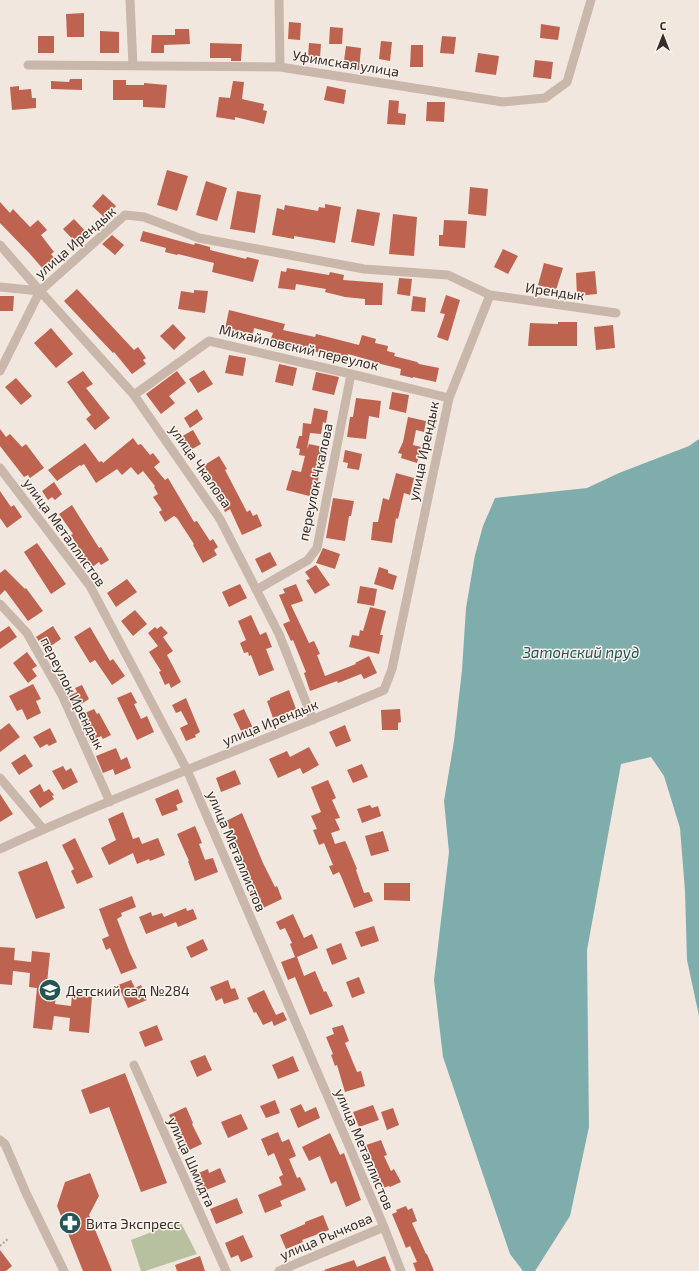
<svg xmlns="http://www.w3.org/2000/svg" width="699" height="1271" font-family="'Exo 2',sans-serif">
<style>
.green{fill:#b7c09f}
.water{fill:#7fadab}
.building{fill:#be6350}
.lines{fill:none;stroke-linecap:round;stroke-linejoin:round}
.path{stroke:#b5a195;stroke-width:2;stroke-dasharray:2 2;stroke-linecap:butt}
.street{stroke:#c9b7ab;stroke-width:9}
.labels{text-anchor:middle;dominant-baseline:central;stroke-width:3;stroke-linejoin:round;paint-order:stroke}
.street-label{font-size:14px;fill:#372d2a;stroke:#f9f2eb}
.poi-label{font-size:14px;fill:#372d2a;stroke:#f9f2eb;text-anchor:start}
.water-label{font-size:15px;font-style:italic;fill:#225656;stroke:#f9f2eb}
</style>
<rect width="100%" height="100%" fill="#f1e7df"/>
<!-- green -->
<path class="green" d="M180 1221 197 1254 145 1271H141L131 1240Z"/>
<!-- water -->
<path class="water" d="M699 439V1016L687 960 685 891 680 828 664 776 651 757 621 764 587 950 589 1127 570 1216 535 1271H523L510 1254 443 1057 434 980 449 852 444 801 454 741 462 670 466 608 475 555 483 526 495 498 587 488 619 473 689 446Z"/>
<!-- building -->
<path class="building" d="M84 13V37H67L66 14Z
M289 22 301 23 300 40 288 39Z
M541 24 560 27 558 40 540 38Z
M330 27 343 28 342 44H329Z
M175 29H189L190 44 164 45V53H151L152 35H175Z
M100 31 119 32V53H100Z
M38 36H54V53H38Z
M442 36 456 37 454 54 440 53Z
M381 41 392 42 390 61 379 59Z
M210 43 242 44 241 61H231V58H210Z
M309 43 321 44 320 58 308 57Z
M411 45H423V67H410Z
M346 46 361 48 359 70 343 68Z
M478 53 499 56 496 75 475 72Z
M535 60 553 62 551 79 533 77Z
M70 79H82V90L51 89V81L69 82Z
M113 80H126V85H144V83L167 85 165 108 143 107V100H113Z
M233 81 244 82 242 99 264 104 263 110 267 111 264 124 235 117V120L216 117 219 97 230 98Z
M19 86V90L31 89 32 98H36V108L12 110 10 87Z
M327 86 346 90 344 104 324 100Z
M389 100 399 101 398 113 406 114 405 125 387 124Z
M427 102H445L444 122 426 121Z
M167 170 188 176 177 211 157 205Z
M206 181 227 188 217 221 196 215Z
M470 187 488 189 486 216 468 214Z
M237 191 261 195 255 233 230 229Z
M103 194 116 206 105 218 92 206Z
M0 202 10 213 13 209 30 227 38 220 47 230 41 235 54 252 51 254 56 260 44 270 30 254 0 223Z
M325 204 341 207 335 243 294 236V239L272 235 277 208 284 210 285 205 318 211 319 207 325 208Z
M357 209 380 213 374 246 351 242Z
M393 214 417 217 414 256 389 254Z
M74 219 88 234 77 244 63 229Z
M444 220 467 221 465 248 439 246V235H443Z
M143 231 194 245 195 243 210 247V250L246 259 247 257 259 260 253 282 212 272 214 263 178 254 177 255 165 252 166 248 140 241Z
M112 235 124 245 115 255 102 244Z
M503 249 518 256 508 274 494 267Z
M544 263 563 268 556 290 538 285Z
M287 268 329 275 330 272 344 275 343 280 383 283 382 305H365V299L345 297 325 292 326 289 296 284 295 290 278 288 281 271 286 272Z
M595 271 597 294 577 296 576 273Z
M399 278 412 279 410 296 397 294Z
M77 289 134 350 138 347 146 358 143 360 146 364 132 374 114 352 113 353 64 301Z
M194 290 208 291 205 313 178 309 181 291 194 293Z
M446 295 460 300 448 341 437 337 445 314 440 313Z
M0 296H14L13 311H0Z
M413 296 426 298 425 312 411 311Z
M229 310 285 324 283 330 315 337 316 334 359 345 362 335 376 339 375 343 388 346 387 351 395 353 394 356 417 362 419 364 439 368 436 382 413 377V378L400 375 401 369 373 362V361L348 354 346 362 332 358 333 355 285 346V345L270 341 273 333 254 328 253 334 225 329Z
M558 322H577V346H528L530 323 558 324Z
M173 324 186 338 174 350 160 336Z
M613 325 615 348 596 350 594 327Z
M51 328 73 354 56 368 34 343Z
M229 355 246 358 243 376 225 373Z
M279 364 297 368 293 386 275 382Z
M204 370 213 384 198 393 189 379Z
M83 371 93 384 86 388 110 418 95 430 86 419 91 415 67 382Z
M177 371 186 383 169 396 175 403 161 414 146 394Z
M316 372 339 377 334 395 312 390Z
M16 378 32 396 21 405 5 387Z
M392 392 409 395 406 413 389 409Z
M356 398 381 401 379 418 369 416 366 439 347 437 350 417H353Z
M314 408 328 411 326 423 323 422 321 434 310 433 307 449 309 444 323 447 320 458 324 459 313 497 286 490 292 470 301 472 305 456 299 455 300 449 296 448 299 436H302L303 423 311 424Z
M197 409 203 419 190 428 184 418Z
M408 417 426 421 424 432 416 430 413 445 421 447 417 463 401 458 402 454 398 453 403 442Z
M0 429 6 437 10 434 22 447 26 444 44 468 30 478 28 475 24 477 0 446Z
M193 430 201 444 187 452 179 438Z
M133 438 138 445 141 444 150 455 153 453 160 462 154 467 165 480 168 478 194 522 197 521 210 541 213 539 218 547 214 550 217 555 203 563 193 545 194 544 177 518 174 516 165 522 159 512 162 510 153 497 158 494 154 487 155 486 143 471 138 475 131 467 122 475 117 469 96 483 84 464 81 466 80 465 57 481 48 470 85 443 99 462 102 461 103 463Z
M345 450 362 454 359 470 347 468 348 463 343 462Z
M219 456 227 469 225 470 247 512 250 510 253 516 257 514 262 526 242 535 230 509 225 512 215 491 217 490 203 466Z
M396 473 414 478 410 495 404 493 398 519 396 518 392 543 371 540 373 522H378L383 498 389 500Z
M54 482 62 494 55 500 52 497 48 500 42 491Z
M0 491 11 507 14 505 22 517 7 528 0 518Z
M333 498 354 501 351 516H349L345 541 326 538Z
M72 505 99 548 101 547 109 560 101 565 99 562 91 568 71 535 73 534 59 514Z
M37 543 66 584 51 594 24 552Z
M323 548 340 554 335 569 316 563Z
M270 552 277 565 262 573 255 559Z
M316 565 330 585 315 594 306 580 310 579 305 572Z
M379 567 388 570V573L397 576 393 590 374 584Z
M5 569 25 589 26 588 43 611 28 621 5 590 0 595V573Z
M127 579 137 592 116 607 107 593Z
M240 584 247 598 229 607 222 592Z
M296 584 303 601 291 605 309 643 314 641 320 654 317 655 325 676 356 664 355 663 369 656 377 673 364 679 361 674 338 683 337 681 310 691 304 673 306 672 293 640 291 641 283 624 290 621 279 595 285 593 283 589Z
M360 586 377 589 374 606 357 603Z
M370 607 386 611 380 635H383L379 654 349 647 352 635 359 636 360 630 363 631Z
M135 610 147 624 133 636 121 621Z
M251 615 260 635 266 632 272 647 266 649 274 670 259 676 251 655 249 656 248 652 244 653 240 643 246 640 238 621Z
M9 626 17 637 0 649V632Z
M53 626 61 639 45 650 36 637Z
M161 626 168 633 163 637 173 651 167 655 181 682 171 688 169 683 165 685 159 672 161 671 149 652 158 646 148 633 155 627 157 629Z
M90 627 110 661 113 659 125 676 112 685 95 660 90 663 74 637Z
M27 652 37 666 32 669 37 676 28 683 13 663Z
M33 684 41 699 36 701 41 713 27 720 22 709 17 711 9 696Z
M82 685 89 699 75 708 69 696 77 692 75 688Z
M289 690 296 709 273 718 267 701 270 700V698Z
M131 692 137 703 134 704 141 719 147 716 154 732 137 740 117 698Z
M186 698 200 732 195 735 196 737 186 741 180 728 188 724 181 711 176 713 172 705Z
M94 709 97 714 99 713 111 735 103 739 101 736 90 742 78 716Z
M244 709 253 728 242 733 233 714Z
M400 709 401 722 398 723V730H382L381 710Z
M9 723 20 737 0 752V730Z
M345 725 351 741 336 747 329 732Z
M50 728 57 742 49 746 47 744 40 748 33 737Z
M309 747 319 765 303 774 300 768 278 778 269 759 287 751 290 757Z
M116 748 121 760 127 757 131 768 115 775 113 769 103 773 96 756Z
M25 754 33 766 19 775 11 763Z
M362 764 368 777 353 783 347 770Z
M63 766 66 771 71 768 78 782 63 790 52 771Z
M235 770 241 784 221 792 216 778Z
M328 780 336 798 332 800 340 818 335 819 340 830 331 833 335 844 345 841 347 845 357 869 356 870 364 893 369 892 373 901 354 908 341 876 339 872 333 875 329 866 333 865 324 843 319 845 313 830 317 829 311 816 321 812 311 787Z
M40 784 44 792 49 789 54 795 52 796 54 799 40 808 29 791Z
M178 789 183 802 176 805 178 810 162 816 155 799Z
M0 794 13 814 0 822Z
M370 805 372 808 378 806 381 816 362 823 357 809Z
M123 812 133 839 139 837 142 844 158 838 165 855 150 861 149 859 137 864 133 853 109 865 101 848 116 840 108 819Z
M242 813 263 863 275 887 277 886 282 899 263 908 259 898 253 901 249 891 254 890 236 851 239 850 226 821Z
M195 826 202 843 199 844 205 860 213 858 218 872 195 881 188 861H189L177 834Z
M383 831 389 851 371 856 365 836Z
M75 838 93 877 77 884 71 871 74 869 62 845Z
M47 861 65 908 36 919 18 872Z
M384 883H410V901L384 900Z
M132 896 136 907 121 913 122 916 117 919 130 953 137 968 121 974 110 948 106 950 102 939 109 936 99 909Z
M186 908 187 911 193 909 197 919 178 927 176 922 146 934 139 917 151 912 152 916 162 913 164 917Z
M293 914 304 938 312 934 318 948 297 957 304 976 315 971 324 992 326 991 333 1006 310 1015 295 977 288 980 281 962 295 957 290 944 292 943 285 928 280 930 276 922Z
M374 926 379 941 361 947 355 932Z
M203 939 208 950 191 958 186 947Z
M341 943 347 959 332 965 326 949Z
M0 947 15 948 14 960 31 962 32 951 50 953 46 993 56 994 55 1004 71 1006 72 995 92 997 89 1033 69 1031 70 1018 54 1016 52 1030 33 1028 37 988 29 987 30 973 13 971 12 985 0 984Z
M359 977 365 993 352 998 346 982Z
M131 980 135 988 141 985 147 1000 128 1008 118 985Z
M228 980 231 989 235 988 239 999 224 1004 222 998 216 1001 210 987Z
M264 990 276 1015 283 1012 287 1020 274 1026 272 1021 263 1025 256 1012 254 1013 247 998Z
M157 1025 163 1040 145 1047 139 1032Z
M343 1025 349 1041 345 1043 357 1072 361 1071 365 1086 345 1092 337 1065 335 1066 331 1055 333 1054 326 1037 334 1034 332 1028Z
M205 1055 212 1070 197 1077 190 1061Z
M293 1056 299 1071 278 1079 272 1065Z
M125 1073 167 1183 141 1192 109 1107 90 1114 81 1090Z
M275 1100 280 1113 266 1118 260 1106Z
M301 1104 305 1112 316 1107 320 1118 298 1128 290 1109Z
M373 1105 379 1120 359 1127 353 1112Z
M186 1107 193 1123 192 1124 202 1144 187 1151 169 1115Z
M393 1108 399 1125 387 1130 381 1112Z
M241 1114 248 1129 228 1138 221 1122Z
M278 1132 282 1142 289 1139 296 1156 289 1159 297 1178 300 1177 306 1190 280 1201 282 1206 265 1213 258 1195 282 1185 279 1177 283 1175 274 1153 268 1156 261 1139Z
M330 1133 340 1155 344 1153 361 1200 346 1207 336 1181 331 1184 320 1156 309 1161 302 1147Z
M381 1140 387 1155 384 1156 391 1171 394 1169 401 1182 390 1187 389 1186 383 1188 374 1171 376 1170 366 1145Z
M220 1168 226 1182 204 1191 196 1174 208 1169 209 1173Z
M90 1173 99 1196 89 1215 112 1271H83L57 1206 65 1182Z
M237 1198 243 1213 216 1224 210 1209Z
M406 1206 408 1210 412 1208 417 1221 412 1223 426 1254H427L434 1271H416L413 1263 417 1262 410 1246 406 1248 402 1238 392 1214 397 1212 396 1210Z
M323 1215 329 1230 302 1240 303 1242 286 1249 280 1235 305 1224V1222Z
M243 1235 253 1257 241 1262 238 1255 231 1258 225 1243Z
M0 1250 12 1266 6 1271H0Z
M200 1256 205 1271H177L175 1265Z
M385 1256 391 1271H325L324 1270 354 1260 357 1267Z"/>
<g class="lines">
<!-- path -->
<path class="path" d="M0 1246 9 1238"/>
<!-- street -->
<path class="street" d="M130 0 133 66
M279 0 280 67
M28 65 280 67 503 102 545 98 567 82 591 0
M0 245 40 291
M0 287 40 291 134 395 220 519 279 634 313 720
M490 295 616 313
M0 371 40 291 125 215 144 217 199 238 364 269 448 275 490 295 449 398 392 669 384 690C257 744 126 791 0 849
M134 395 209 341 351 374 449 398
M0 468 90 586 187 770 384 1227 401 1271
M256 590 308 560 317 548 351 374
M0 604 27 633 62 695 110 802
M0 778 43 829
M134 1065 226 1271
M0 1140 5 1144 26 1193 64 1271
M279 1271 384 1227"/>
</g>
<!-- icons -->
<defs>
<g id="school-disc" transform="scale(1.15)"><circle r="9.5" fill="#225656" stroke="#f9f2eb"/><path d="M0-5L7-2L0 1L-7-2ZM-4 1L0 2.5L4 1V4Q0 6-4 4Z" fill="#fff"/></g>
<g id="pharmacy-disc" transform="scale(1.15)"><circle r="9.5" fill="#225656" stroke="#f9f2eb"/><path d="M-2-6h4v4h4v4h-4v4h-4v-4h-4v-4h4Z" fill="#fff"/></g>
</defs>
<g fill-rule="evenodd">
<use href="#school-disc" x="50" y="990"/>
<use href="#pharmacy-disc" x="70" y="1223"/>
</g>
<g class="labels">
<!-- street labels -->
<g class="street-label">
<text transform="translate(346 63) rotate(9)">Уфимская улица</text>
<text transform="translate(75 242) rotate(-41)">улица Ирендык</text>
<text transform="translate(555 291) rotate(8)">Ирендык</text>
<text transform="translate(299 347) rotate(13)">Михайловский переулок</text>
<text transform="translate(423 451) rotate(-78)">улица Ирендык</text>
<text transform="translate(201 466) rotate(55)">улица Чкалова</text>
<text transform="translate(315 482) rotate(-78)">переулок Чкалова</text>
<text transform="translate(65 532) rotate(54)">улица Металлистов</text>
<text transform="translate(73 693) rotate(63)">переулок Ирендык</text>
<text transform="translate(270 722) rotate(-22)">улица Ирендык</text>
<text transform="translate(237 851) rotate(67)">улица Металлистов</text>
<text transform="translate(365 1149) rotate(67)">улица Металлистов</text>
<text transform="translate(192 1162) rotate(66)">улица Шмидта</text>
<text transform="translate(326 1236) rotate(-23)">улица Рычкова</text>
</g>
<!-- poi labels -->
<g class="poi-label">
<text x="66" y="990">Детский сад №284</text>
<text x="86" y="1223">Вита Экспресс</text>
</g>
<!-- water labels -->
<g class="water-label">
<text x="581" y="652">Затонский пруд</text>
</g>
</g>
<!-- north arrow -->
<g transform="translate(663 36)" stroke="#f9f2eb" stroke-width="3" paint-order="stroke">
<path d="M0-3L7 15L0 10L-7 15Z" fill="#372d2a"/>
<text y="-6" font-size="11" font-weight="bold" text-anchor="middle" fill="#372d2a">С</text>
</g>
</svg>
